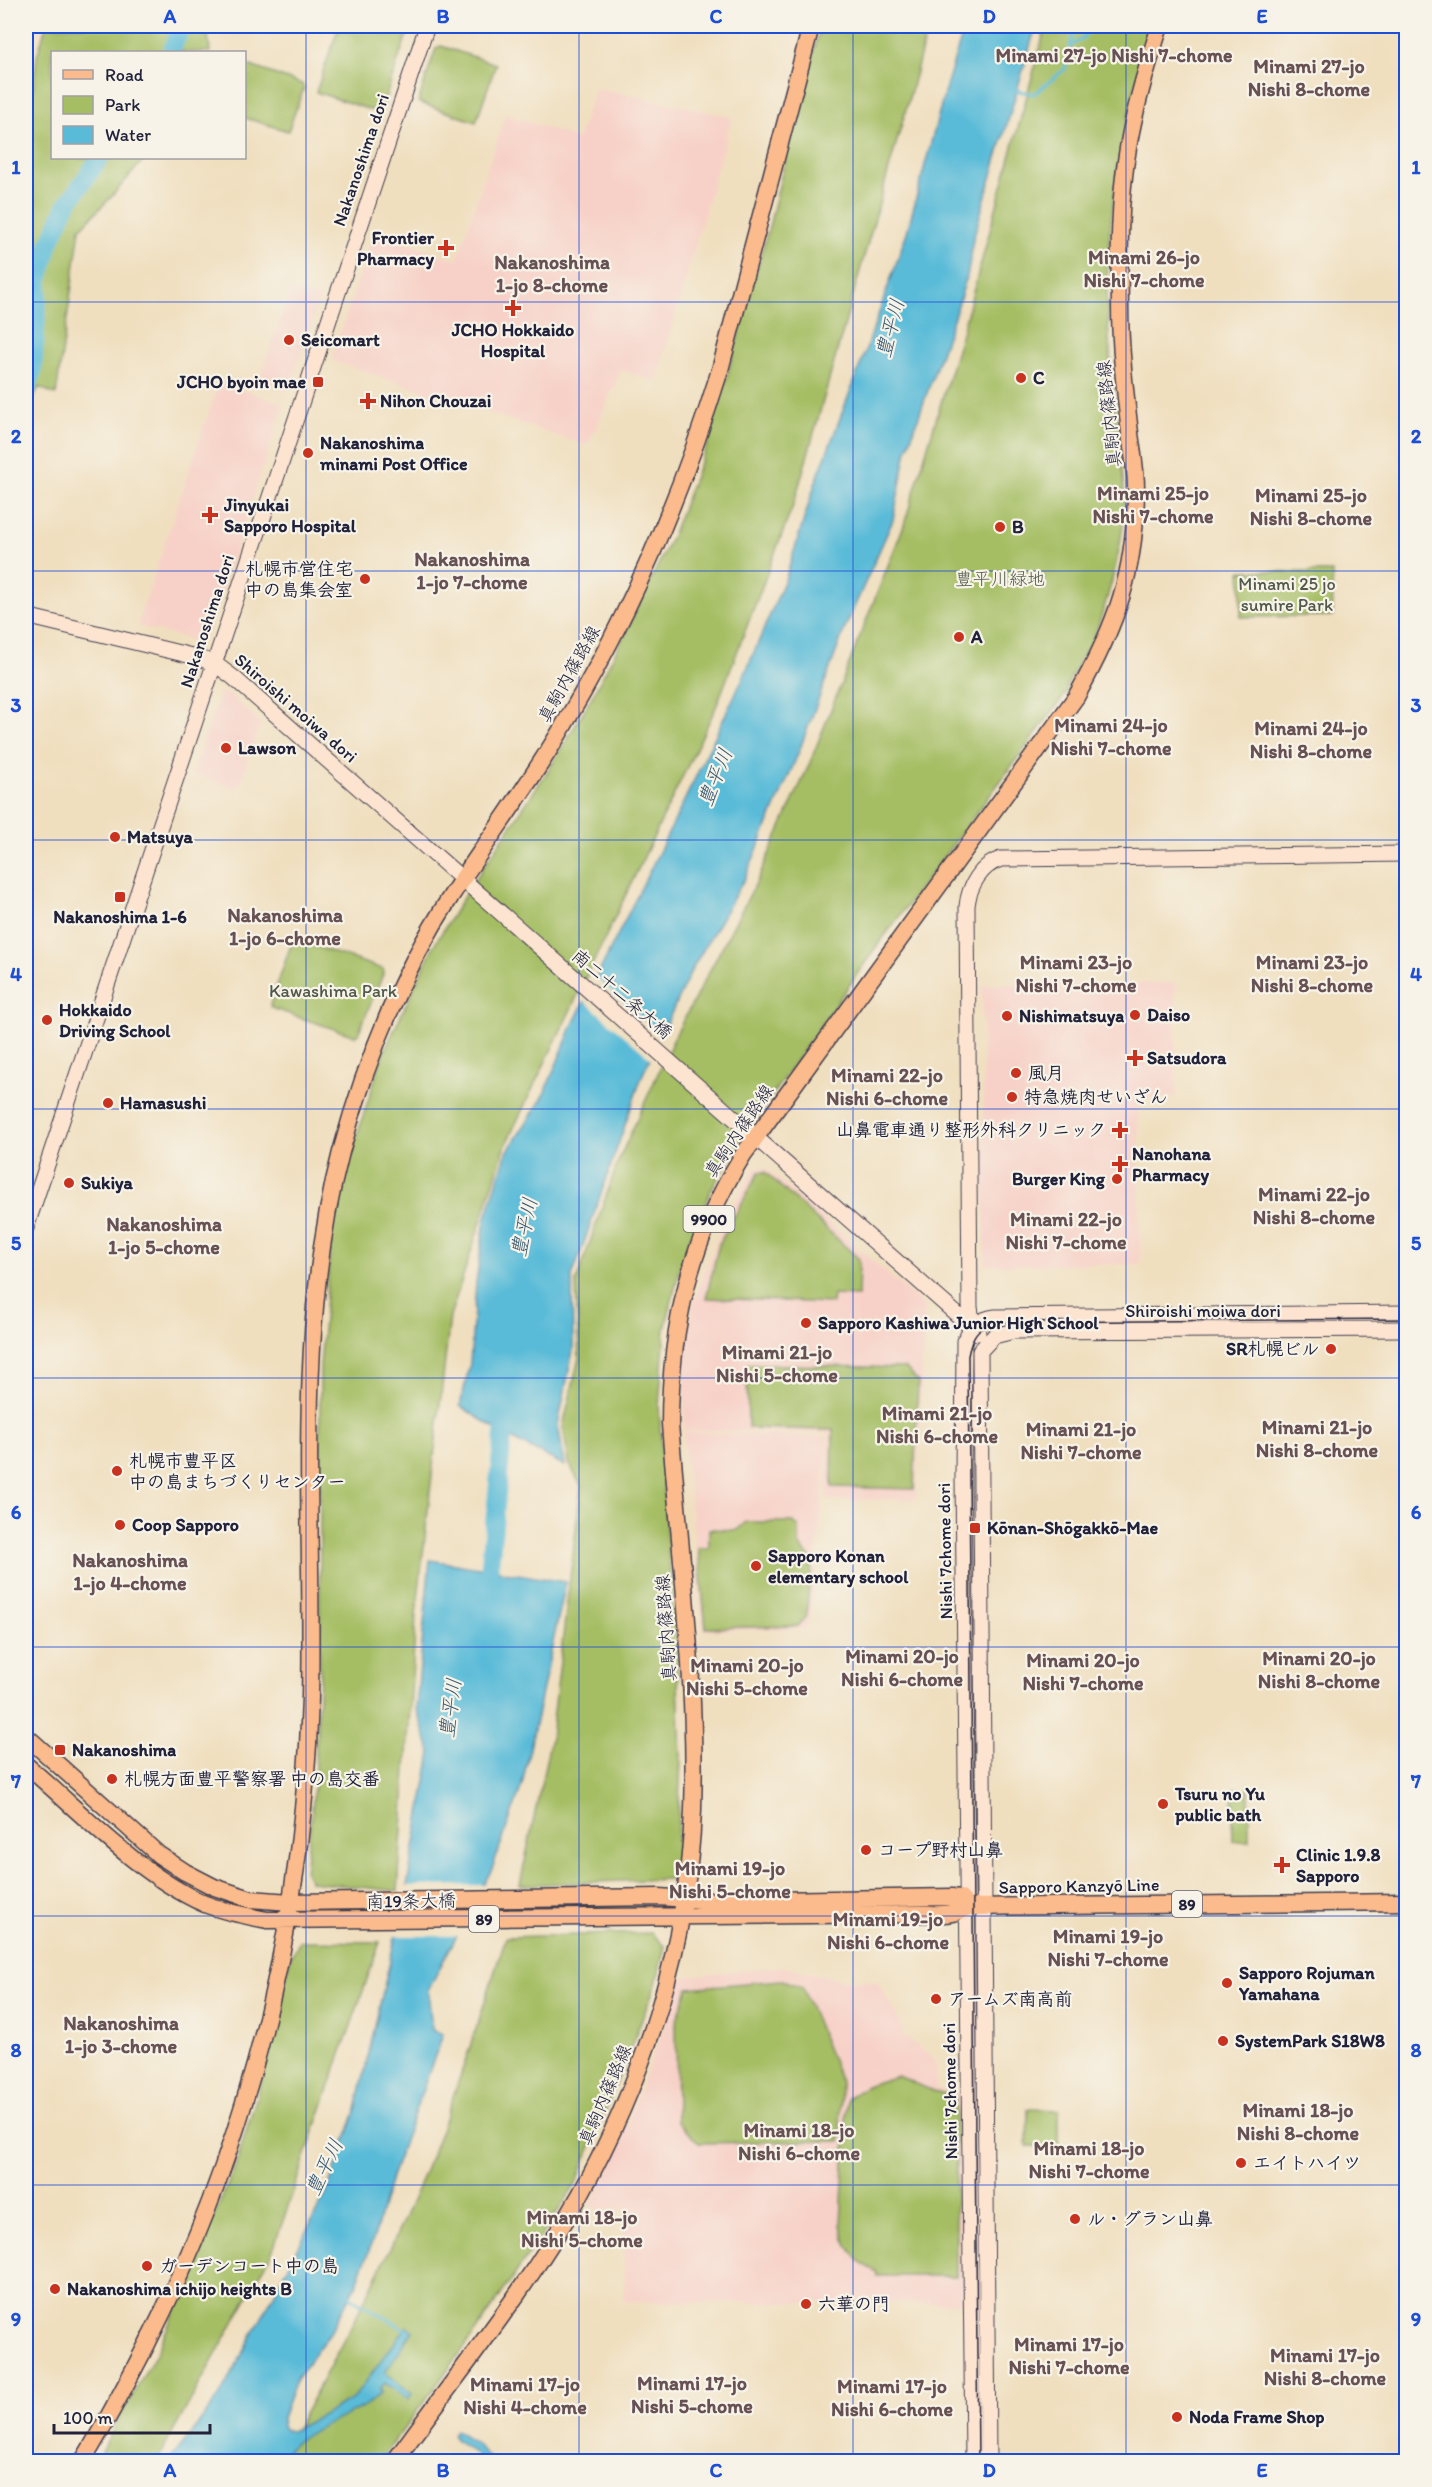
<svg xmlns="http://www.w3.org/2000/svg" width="1432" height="2487" font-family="Itim,'Klee One',sans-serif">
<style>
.built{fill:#f7d1c7}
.green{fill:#a5be63;stroke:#64704f;stroke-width:1.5}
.water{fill:#5abbd8;stroke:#3e6e8a;stroke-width:1.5}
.pier{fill:#f0dfbf}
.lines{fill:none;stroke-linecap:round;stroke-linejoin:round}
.stream{stroke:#5abbd8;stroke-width:3}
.river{stroke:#5abbd8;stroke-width:18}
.secondary-casing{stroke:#413e4f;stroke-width:17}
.primary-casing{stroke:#413e4f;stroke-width:19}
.secondary{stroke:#fde4d1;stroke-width:15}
.primary{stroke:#fbbb8c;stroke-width:16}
.tram{stroke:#22223b;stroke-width:1.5}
.grid{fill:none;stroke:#1d4ed8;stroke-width:1.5;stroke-opacity:0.55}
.poi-dot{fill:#c8321e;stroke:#f7f3e8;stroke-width:2}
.labels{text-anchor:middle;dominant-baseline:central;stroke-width:4.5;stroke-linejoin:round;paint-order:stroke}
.shield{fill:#f7f3e8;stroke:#62616f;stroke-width:1.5}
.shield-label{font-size:16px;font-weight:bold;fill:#22223b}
.street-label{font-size:18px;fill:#22223b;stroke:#f7f3e8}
.poi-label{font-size:18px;font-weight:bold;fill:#22223b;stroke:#f7f3e8;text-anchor:start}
.park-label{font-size:18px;fill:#505949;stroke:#f7f3e8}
.neighbourhood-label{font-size:20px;font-weight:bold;fill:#675154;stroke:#f7f3e8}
.water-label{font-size:20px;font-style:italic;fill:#365872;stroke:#f7f3e8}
.neatline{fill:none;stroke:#1d4ed8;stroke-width:2}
.grid-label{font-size:20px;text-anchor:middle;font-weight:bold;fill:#1d4ed8}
</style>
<rect width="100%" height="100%" fill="#f7f3e8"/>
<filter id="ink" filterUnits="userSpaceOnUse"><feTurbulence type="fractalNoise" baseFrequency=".0167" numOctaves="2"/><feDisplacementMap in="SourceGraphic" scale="12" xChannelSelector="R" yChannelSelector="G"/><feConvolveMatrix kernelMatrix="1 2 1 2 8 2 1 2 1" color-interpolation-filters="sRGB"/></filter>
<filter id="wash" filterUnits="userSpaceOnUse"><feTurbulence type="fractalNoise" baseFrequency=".008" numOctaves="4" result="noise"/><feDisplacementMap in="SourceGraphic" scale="24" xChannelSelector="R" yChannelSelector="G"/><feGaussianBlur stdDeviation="1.35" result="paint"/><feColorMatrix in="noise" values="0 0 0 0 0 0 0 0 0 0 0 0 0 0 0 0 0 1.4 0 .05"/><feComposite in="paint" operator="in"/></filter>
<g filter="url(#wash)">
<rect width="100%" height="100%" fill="#f0dfbf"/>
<!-- built -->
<path class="built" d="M595 88 732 117 656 381 621 370 589 443 585 445 334 361 332 357 374 232 457 260 506 114 578 139Z
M291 289 319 299 289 389 285 391 259 382Z
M222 383 281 403 283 407 207 633 193 640 141 627 138 623 218 385Z
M226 691 260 723 238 789 193 774 220 694Z
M1175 983 1176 1097 1138 1098 1140 1264 985 1265 982 985Z
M765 1168 925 1306 916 1499 826 1500 829 1433 684 1430 685 1340 694 1301 723 1224 754 1169Z
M683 1432 827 1437 822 1505 808 1628 704 1631Z
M784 1967 842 1980 877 1981 897 2015 904 2037 934 2058 936 2088 946 2093 960 2092 963 2303 624 2302V2208L597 2209 590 2205 616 2153 683 1977Z"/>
<!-- green -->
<path class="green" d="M46 26H207L210 52H52V158H145L113 195 80 229 56 395 39 387 26 414V149L37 56Z
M339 26H410L380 113 316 92Z
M821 26H928L908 102 794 503 716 707 506 1144 450 1316 416 1616 398 1891 311 1882 305 1872 313 1800 320 1677V1366L332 1228 352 1151 383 1054 433 947 463 898 551 766 588 704 626 632 672 536 710 437 770 223 799 102Z
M1046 26H1150C1125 122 1102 222 1108 322 1111 385 1122 446 1125 509 1120 557 1108 602 1090 647H1087L1066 687 1069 689 1061 700 874 950 741 1139 711 1190 682 1259 665 1329 659 1406 666 1527 676 1632 681 1759 676 1862 669 1879 520 1885 551 1737 581 1486 569 1463 563 1427 579 1358 576 1282 619 1159 675 1036 756 883 809 765 904 525 960 340Z
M441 46 496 64 476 122 418 102 436 48Z
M245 64 302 84 304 88 288 131 245 118Z
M1241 571 1332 572 1333 616 1241 617Z
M296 940 383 969 384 972 358 1034 355 1036 271 1008 270 1005 292 942Z
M759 1172H765L859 1259 858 1296 833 1295 832 1303 706 1298 719 1244Z
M747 1364 906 1368 918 1382 914 1489 832 1487 833 1430 748 1428Z
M746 1522H793L799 1527V1545L812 1560 806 1617 797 1626 706 1628 698 1548H709V1529L737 1530Z
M1233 1789H1249V1841H1233Z
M651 1933 665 1946 656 1984 575 2186 475 2333 380 2461 275 2462 288 2444C342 2344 399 2242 439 2135 464 2070 484 2003 506 1937Z
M300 1941 380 1942 271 2255 157 2461H96L158 2350 235 2167 267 2063 291 1956Z
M782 1980 802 1987 841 2082 840 2141 699 2143 677 2122 676 2022 688 1988Z
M898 2076 933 2091 956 2096V2276H877V2272C856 2263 846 2247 841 2225L847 2098 868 2085Z
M1028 2109 1059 2110V2146H1027Z"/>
<!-- water -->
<path class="water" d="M965 26H1036L973 239 968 272 958 305 907 450 893 520 845 628 798 754 745 878 692 969 642 1076 572 1277 573 1350 558 1425 565 1466 503 1434 460 1406 470 1364 476 1283 485 1220 507 1152 542 1099 573 1024 674 822 743 678 786 577 815 484 866 350 907 232 947 83Z
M430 1560 566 1582 522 1785 492 1869 428 1990 432 2030 443 2034 391 2177 375 2234 357 2283 331 2331 296 2379 282 2418V2426L285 2430 291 2431 353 2399 407 2326 413 2331 385 2372 412 2394 408 2399 385 2383 380 2389 382 2392C360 2414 326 2421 300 2439 290 2447 282 2458 270 2461L169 2462 219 2397 261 2319 326 2194 355 2114 407 1886 431 1753 416 1708Z
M456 2430 475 2443 493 2461H484L455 2439 453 2434Z"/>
<!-- pier -->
<path class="pier" d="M593 975 664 1037 653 1061 582 999Z
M485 1885 459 1936H393L404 1886Z"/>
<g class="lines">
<!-- stream -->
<path class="stream" d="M1071 45C1081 41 1087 36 1088 26
M1014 90 1034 94 1065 69 1075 26
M347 2295 406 2330"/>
<!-- river -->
<path class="river" d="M171 52 182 26
M26 393 33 371 39 281 50 242 66 206 100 158
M487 1595 503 1434 508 1411"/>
</g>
</g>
<g filter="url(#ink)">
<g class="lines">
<!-- secondary casing -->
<g class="secondary-casing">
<path id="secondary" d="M26 616 192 656 214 663 234 678 978 1333
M26 1228 427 26
M973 1327 970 1307 967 906C969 886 981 865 1001 859L1406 854
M973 2462 963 1476 964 1341C971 1327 979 1319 995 1317L1406 1313
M988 2462 980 1351 994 1336 1014 1331 1406 1329"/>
</g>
<!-- primary casing -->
<g class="primary-casing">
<path id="primary" d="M26 1736 159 1855 185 1872 214 1887 251 1899 290 1902 659 1897 714 1901 952 1897 960 1898 968 1907
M26 1765C81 1812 139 1875 205 1904 225 1912 247 1916 267 1920L922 1914C938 1914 954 1916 968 1907L1406 1902
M82 2462C106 2424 126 2384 147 2344 248 2145 304 1921 310 1698 314 1516 294 1330 341 1152 365 1063 401 973 451 896 490 836 533 780 568 718 633 608 682 492 720 370L811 26
M394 2462C457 2374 527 2290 580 2195 645 2077 688 1945 693 1810 697 1682 680 1552 670 1424 670 1325 691 1239 743 1155L1076 697C1117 624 1136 572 1136 487 1136 469 1132 450 1130 433 1125 391 1120 348 1120 306 1119 254 1119 200 1128 148 1135 106 1147 66 1160 26"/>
</g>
<!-- secondary -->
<use href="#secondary" class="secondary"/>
<!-- primary -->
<use href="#primary" class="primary"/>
<!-- tram -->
<path class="tram" d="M978 2462 969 1472 968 1356C973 1328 982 1324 1009 1322L1406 1319"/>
</g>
</g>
<!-- grid -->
<path class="grid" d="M306 26V2462M579 26V2462M853 26V2462M1126 26V2462M26 302H1406M26 571H1406M26 840H1406M26 1109H1406M26 1378H1406M26 1647H1406M26 1916H1406M26 2185H1406"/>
<!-- markers -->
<g class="poi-dot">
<path d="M443 239h6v6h6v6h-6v6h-6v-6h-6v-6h6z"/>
<path d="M510 299h6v6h6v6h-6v6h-6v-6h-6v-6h6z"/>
<circle cx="289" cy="340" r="6"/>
<circle cx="1021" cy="378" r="6"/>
<rect x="312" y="376" width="12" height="12" rx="3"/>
<path d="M365 392h6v6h6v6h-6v6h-6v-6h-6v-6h6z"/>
<circle cx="308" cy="453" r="6"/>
<path d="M207 506h6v6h6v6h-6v6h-6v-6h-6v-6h6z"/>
<circle cx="1000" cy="527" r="6"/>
<circle cx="365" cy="579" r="6"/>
<circle cx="959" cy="637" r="6"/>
<circle cx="226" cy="748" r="6"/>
<circle cx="115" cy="837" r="6"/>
<rect x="114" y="891" width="12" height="12" rx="3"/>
<circle cx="1135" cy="1015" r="6"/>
<circle cx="1007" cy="1016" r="6"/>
<circle cx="47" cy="1020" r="6"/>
<path d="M1132 1049h6v6h6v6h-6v6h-6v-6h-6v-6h6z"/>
<circle cx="1016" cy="1073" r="6"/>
<circle cx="1012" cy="1097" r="6"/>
<circle cx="108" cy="1103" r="6"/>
<path d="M1117 1121h6v6h6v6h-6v6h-6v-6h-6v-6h6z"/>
<path d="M1117 1155h6v6h6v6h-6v6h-6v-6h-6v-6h6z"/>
<circle cx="1117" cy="1179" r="6"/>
<circle cx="69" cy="1183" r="6"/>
<circle cx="806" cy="1323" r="6"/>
<circle cx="1331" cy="1349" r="6"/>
<circle cx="117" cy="1471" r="6"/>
<circle cx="120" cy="1525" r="6"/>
<rect x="969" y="1522" width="12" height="12" rx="3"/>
<circle cx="756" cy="1566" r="6"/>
<rect x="54" y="1744" width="12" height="12" rx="3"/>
<circle cx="112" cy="1779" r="6"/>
<circle cx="1163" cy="1804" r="6"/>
<circle cx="866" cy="1850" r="6"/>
<path d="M1279 1856h6v6h6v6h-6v6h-6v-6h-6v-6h6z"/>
<circle cx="1227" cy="1983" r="6"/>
<circle cx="936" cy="1999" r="6"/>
<circle cx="1223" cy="2041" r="6"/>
<circle cx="1241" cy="2163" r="6"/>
<circle cx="1075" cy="2219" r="6"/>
<circle cx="147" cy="2266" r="6"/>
<circle cx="55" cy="2289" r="6"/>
<circle cx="806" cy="2304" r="6"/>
<circle cx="1177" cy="2417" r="6"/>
</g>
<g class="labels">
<!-- shield labels -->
<g class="shield">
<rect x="683.5" y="1206" width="51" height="26" rx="4.5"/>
<rect x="1172" y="1891" width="30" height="26" rx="4.5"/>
<rect x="469" y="1906" width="30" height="26" rx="4.5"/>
</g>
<g class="shield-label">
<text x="709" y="1219">9900</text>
<text x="1187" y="1904">89</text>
<text x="484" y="1919">89</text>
</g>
<!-- street labels -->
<g class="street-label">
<text transform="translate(361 160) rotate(-71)">Nakanoshima dori</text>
<text transform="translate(1109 414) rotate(-96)">真駒内篠路線</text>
<text transform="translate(207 621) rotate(-72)">Nakanoshima dori</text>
<text transform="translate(569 674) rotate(-61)">真駒内篠路線</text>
<text transform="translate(296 708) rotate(41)">Shiroishi moiwa dori</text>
<text transform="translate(622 994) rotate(41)">南二十二条大橋</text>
<text transform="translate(739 1131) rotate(-56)">真駒内篠路線</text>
<text x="1203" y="1311">Shiroishi moiwa dori</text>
<text transform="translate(945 1551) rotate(-91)">Nishi 7chome dori</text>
<text transform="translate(666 1628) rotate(-94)">真駒内篠路線</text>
<text transform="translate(1079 1886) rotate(-1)">Sapporo Kanzyō Line</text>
<text transform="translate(411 1901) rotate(-1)">南19条大橋</text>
<text transform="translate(950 2091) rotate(-91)">Nishi 7chome dori</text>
<text transform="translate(605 2095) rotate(-67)">真駒内篠路線</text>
</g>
<!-- poi labels -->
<g class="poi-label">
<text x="434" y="238" text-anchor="end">Frontier<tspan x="434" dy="21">Pharmacy</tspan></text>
<text x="513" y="330" text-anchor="middle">JCHO Hokkaido<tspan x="513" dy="21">Hospital</tspan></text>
<text x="301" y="340">Seicomart</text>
<text x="1033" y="378">C</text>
<text x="306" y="382" text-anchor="end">JCHO byoin mae</text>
<text x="380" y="401">Nihon Chouzai</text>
<text x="320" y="443">Nakanoshima<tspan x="320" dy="21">minami Post Office</tspan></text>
<text x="224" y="505">Jinyukai<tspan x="224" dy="21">Sapporo Hospital</tspan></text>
<text x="1012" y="527">B</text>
<text x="353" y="569" text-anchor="end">札幌市営住宅<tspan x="353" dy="21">中の島集会室</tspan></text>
<text x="971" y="637">A</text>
<text x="238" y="748">Lawson</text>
<text x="127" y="837">Matsuya</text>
<text x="120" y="917" text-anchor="middle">Nakanoshima 1-6</text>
<text x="59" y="1010">Hokkaido<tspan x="59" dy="21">Driving School</tspan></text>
<text x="1147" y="1015">Daiso</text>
<text x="1019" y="1016">Nishimatsuya</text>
<text x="1147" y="1058">Satsudora</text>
<text x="1028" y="1073">風月</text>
<text x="1024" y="1097">特急焼肉せいざん</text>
<text x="120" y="1103">Hamasushi</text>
<text x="1106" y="1130" text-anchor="end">山鼻電車通り整形外科クリニック</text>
<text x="1132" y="1154">Nanohana<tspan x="1132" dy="21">Pharmacy</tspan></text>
<text x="1105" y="1179" text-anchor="end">Burger King</text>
<text x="81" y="1183">Sukiya</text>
<text x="818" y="1323">Sapporo Kashiwa Junior High School</text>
<text x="1319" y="1349" text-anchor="end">SR札幌ビル</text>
<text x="129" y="1461">札幌市豊平区<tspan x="129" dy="21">中の島まちづくりセンター</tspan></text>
<text x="132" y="1525">Coop Sapporo</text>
<text x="987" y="1528">Kōnan-Shōgakkō-Mae</text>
<text x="768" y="1556">Sapporo Konan<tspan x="768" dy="21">elementary school</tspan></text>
<text x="72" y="1750">Nakanoshima</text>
<text x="124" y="1779">札幌方面豊平警察署 中の島交番</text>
<text x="1175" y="1794">Tsuru no Yu<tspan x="1175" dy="21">public bath</tspan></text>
<text x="878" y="1850">コープ野村山鼻</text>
<text x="1296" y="1855">Clinic 1.9.8<tspan x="1296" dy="21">Sapporo</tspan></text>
<text x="1239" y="1973">Sapporo Rojuman<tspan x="1239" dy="21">Yamahana</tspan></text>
<text x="948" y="1999">アームズ南高前</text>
<text x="1235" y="2041">SystemPark S18W8</text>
<text x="1253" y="2163">エイトハイツ</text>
<text x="1087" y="2219">ル・グラン山鼻</text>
<text x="159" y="2266">ガーデンコート中の島</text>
<text x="67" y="2289">Nakanoshima ichijo heights B</text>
<text x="818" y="2304">六華の門</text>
<text x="1189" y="2417">Noda Frame Shop</text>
</g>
<!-- park labels -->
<g class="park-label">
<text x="1000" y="579">豊平川緑地</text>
<text x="1287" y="584">Minami 25 jo<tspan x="1287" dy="21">sumire Park</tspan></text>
<text x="333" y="991">Kawashima Park</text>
</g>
<!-- neighbourhood labels -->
<g class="neighbourhood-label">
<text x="1114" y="55">Minami 27-jo Nishi 7-chome</text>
<text x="1309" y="66">Minami 27-jo<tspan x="1309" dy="23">Nishi 8-chome</tspan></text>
<text x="1144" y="257">Minami 26-jo<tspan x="1144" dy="23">Nishi 7-chome</tspan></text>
<text x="552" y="262">Nakanoshima<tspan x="552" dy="23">1-jo 8-chome</tspan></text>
<text x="1153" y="493">Minami 25-jo<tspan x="1153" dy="23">Nishi 7-chome</tspan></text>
<text x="1311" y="495">Minami 25-jo<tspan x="1311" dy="23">Nishi 8-chome</tspan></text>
<text x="472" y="559">Nakanoshima<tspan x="472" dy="23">1-jo 7-chome</tspan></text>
<text x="1111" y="725">Minami 24-jo<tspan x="1111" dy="23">Nishi 7-chome</tspan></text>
<text x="1311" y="728">Minami 24-jo<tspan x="1311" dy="23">Nishi 8-chome</tspan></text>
<text x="285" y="915">Nakanoshima<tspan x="285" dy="23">1-jo 6-chome</tspan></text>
<text x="1076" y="962">Minami 23-jo<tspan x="1076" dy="23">Nishi 7-chome</tspan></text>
<text x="1312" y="962">Minami 23-jo<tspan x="1312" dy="23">Nishi 8-chome</tspan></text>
<text x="887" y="1075">Minami 22-jo<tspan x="887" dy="23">Nishi 6-chome</tspan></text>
<text x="1314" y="1194">Minami 22-jo<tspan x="1314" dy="23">Nishi 8-chome</tspan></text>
<text x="1066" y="1219">Minami 22-jo<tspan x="1066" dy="23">Nishi 7-chome</tspan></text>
<text x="164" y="1224">Nakanoshima<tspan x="164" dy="23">1-jo 5-chome</tspan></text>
<text x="777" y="1352">Minami 21-jo<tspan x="777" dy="23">Nishi 5-chome</tspan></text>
<text x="937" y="1413">Minami 21-jo<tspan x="937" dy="23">Nishi 6-chome</tspan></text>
<text x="1317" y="1427">Minami 21-jo<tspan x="1317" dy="23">Nishi 8-chome</tspan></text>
<text x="1081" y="1429">Minami 21-jo<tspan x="1081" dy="23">Nishi 7-chome</tspan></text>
<text x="130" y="1560">Nakanoshima<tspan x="130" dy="23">1-jo 4-chome</tspan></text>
<text x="902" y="1656">Minami 20-jo<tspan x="902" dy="23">Nishi 6-chome</tspan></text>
<text x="1319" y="1658">Minami 20-jo<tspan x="1319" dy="23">Nishi 8-chome</tspan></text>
<text x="1083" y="1660">Minami 20-jo<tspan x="1083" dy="23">Nishi 7-chome</tspan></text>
<text x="747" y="1665">Minami 20-jo<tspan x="747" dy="23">Nishi 5-chome</tspan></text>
<text x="730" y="1868">Minami 19-jo<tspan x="730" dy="23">Nishi 5-chome</tspan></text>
<text x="888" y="1919">Minami 19-jo<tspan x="888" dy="23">Nishi 6-chome</tspan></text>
<text x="1108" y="1936">Minami 19-jo<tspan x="1108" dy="23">Nishi 7-chome</tspan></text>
<text x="121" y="2023">Nakanoshima<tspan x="121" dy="23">1-jo 3-chome</tspan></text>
<text x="1298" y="2110">Minami 18-jo<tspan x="1298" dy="23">Nishi 8-chome</tspan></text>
<text x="799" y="2130">Minami 18-jo<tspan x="799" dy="23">Nishi 6-chome</tspan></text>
<text x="1089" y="2148">Minami 18-jo<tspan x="1089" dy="23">Nishi 7-chome</tspan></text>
<text x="582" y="2217">Minami 18-jo<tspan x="582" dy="23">Nishi 5-chome</tspan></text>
<text x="1069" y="2344">Minami 17-jo<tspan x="1069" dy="23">Nishi 7-chome</tspan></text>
<text x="1325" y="2355">Minami 17-jo<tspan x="1325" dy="23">Nishi 8-chome</tspan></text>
<text x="692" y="2383">Minami 17-jo<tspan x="692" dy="23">Nishi 5-chome</tspan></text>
<text x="525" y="2384">Minami 17-jo<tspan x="525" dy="23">Nishi 4-chome</tspan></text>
<text x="892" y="2386">Minami 17-jo<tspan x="892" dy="23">Nishi 6-chome</tspan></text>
</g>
<!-- water labels -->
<g class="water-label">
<text transform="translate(890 328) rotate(-75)">豊平川</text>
<text transform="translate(715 777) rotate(-68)">豊平川</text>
<text transform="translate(524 1227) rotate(-78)">豊平川</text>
<text transform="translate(450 1708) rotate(-82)">豊平川</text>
<text transform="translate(324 2167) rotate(-64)">豊平川</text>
</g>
</g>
<!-- margin -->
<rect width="1432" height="2487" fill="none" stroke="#f7f3e8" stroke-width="66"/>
<!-- legend -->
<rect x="51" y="51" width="195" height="108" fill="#f7f3e8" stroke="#a29fa3" stroke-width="1.5"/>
<rect x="63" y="70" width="30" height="9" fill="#fbbb8c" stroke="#a29fa3" stroke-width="1.5"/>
<text x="105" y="81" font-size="18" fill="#22223b">Road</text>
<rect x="63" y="96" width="30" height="18" fill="#a5be63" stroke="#a29fa3" stroke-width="1.5"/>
<text x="105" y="111" font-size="18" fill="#22223b">Park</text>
<rect x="63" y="126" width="30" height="18" fill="#5abbd8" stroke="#a29fa3" stroke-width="1.5"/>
<text x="105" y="141" font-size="18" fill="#22223b">Water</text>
<!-- scale -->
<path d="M54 2424v9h156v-9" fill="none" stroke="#22223b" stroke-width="3"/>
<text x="63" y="2424" font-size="18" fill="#22223b" stroke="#f7f3e8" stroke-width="4.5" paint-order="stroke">100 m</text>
<rect x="33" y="33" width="1366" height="2421" class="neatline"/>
<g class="grid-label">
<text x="170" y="23">A</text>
<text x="443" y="23">B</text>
<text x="716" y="23">C</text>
<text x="989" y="23">D</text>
<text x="1262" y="23">E</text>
<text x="16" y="174">1</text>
<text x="1416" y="174">1</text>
<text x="16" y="443">2</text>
<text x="1416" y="443">2</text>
<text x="16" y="712">3</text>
<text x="1416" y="712">3</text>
<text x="16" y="981">4</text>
<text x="1416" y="981">4</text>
<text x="16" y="1250">5</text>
<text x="1416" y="1250">5</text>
<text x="16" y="1519">6</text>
<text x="1416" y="1519">6</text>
<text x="16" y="1788">7</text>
<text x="1416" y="1788">7</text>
<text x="16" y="2057">8</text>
<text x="1416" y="2057">8</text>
<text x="16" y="2326">9</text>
<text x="1416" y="2326">9</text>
<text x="170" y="2477">A</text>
<text x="443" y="2477">B</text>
<text x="716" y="2477">C</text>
<text x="989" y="2477">D</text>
<text x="1262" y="2477">E</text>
</g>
</svg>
